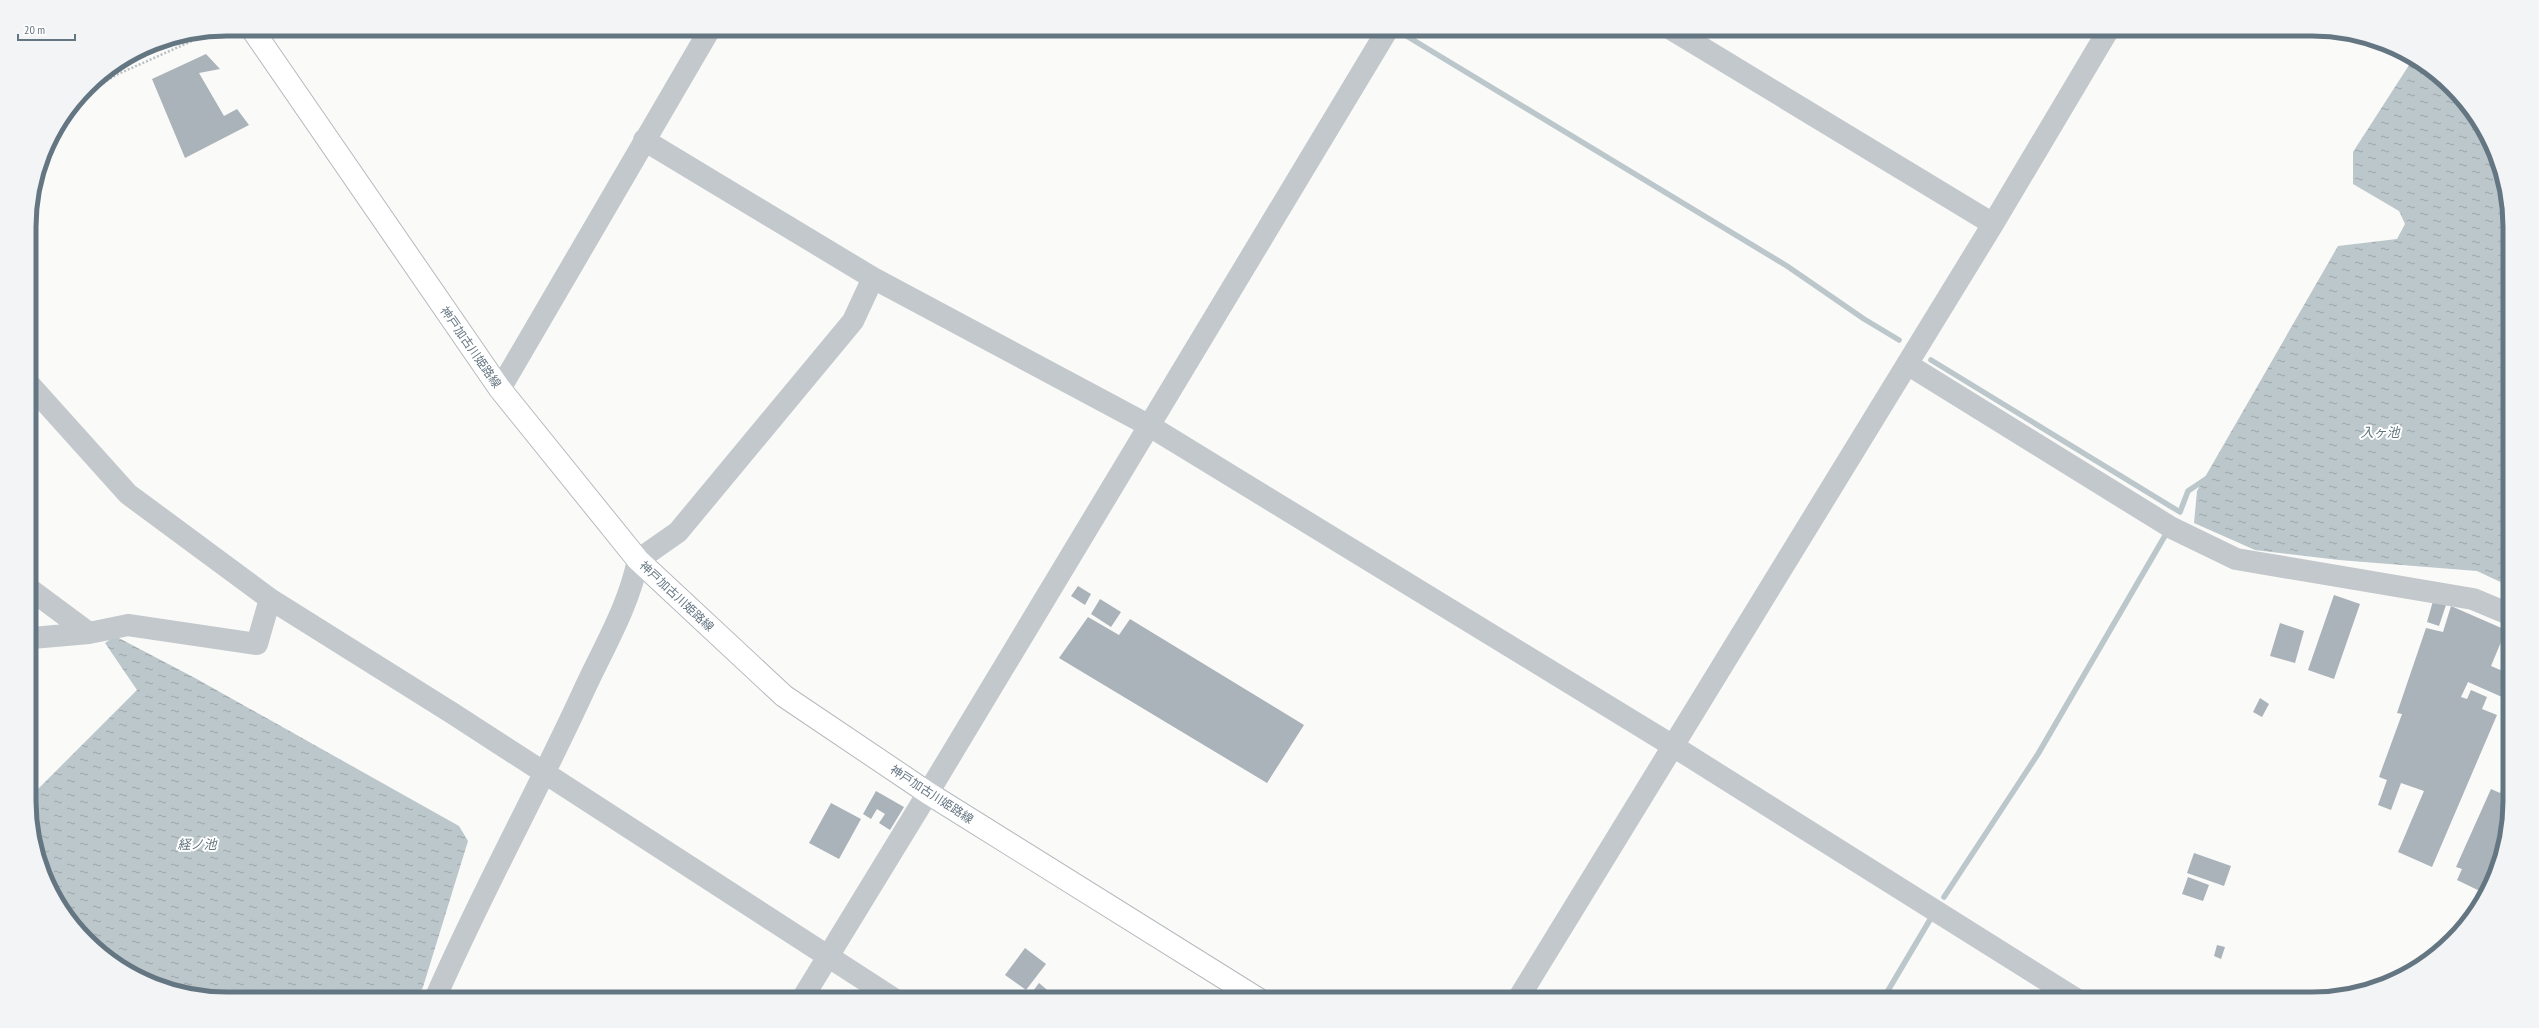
<svg xmlns="http://www.w3.org/2000/svg" width="2539" height="1028" font-family="'PT Sans Narrow','Noto Sans JP',sans-serif">
<style>
.water{fill:url(#water-ripples)}
.lines{fill:none;stroke-linecap:round;stroke-linejoin:round}
.stream{stroke:#bbc7cb;stroke-width:5.5}
.building{fill:#aab3b9}
.major-casing{stroke:#b5babe;stroke-width:24}
.path{stroke:#bbbfc2;stroke-width:2.5;stroke-dasharray:2 2;stroke-linecap:butt}
.minor{stroke:#c3c8cc;stroke-width:22}
.major{stroke:#fff;stroke-width:22}
.labels{text-anchor:middle;dominant-baseline:central;stroke-width:4;stroke-linejoin:round;paint-order:stroke}
.street-label{font-size:12px;fill:#657683;stroke:#fff}
.water-label{font-size:13px;font-style:italic;fill:#60757c;stroke:#fff}
.rim{fill:none;stroke:#657683;stroke-width:5}
</style>
<defs>
<pattern id="water-ripples" width="26" height="14" patternUnits="userSpaceOnUse"><rect width="26" height="14" fill="#bbc7cb"/><path d="M2 4q2-2 4 0t4 0M15 11q2-2 4 0t4 0" fill="none" stroke="#9ca6aa"/></pattern>
</defs>
<rect width="100%" height="100%" fill="#fafaf8"/>
<!-- water -->
<path class="water" d="M2413 59C2449 79 2479 113 2495 151 2501 166 2504 185 2508 201L2509 586 2477 571 2339 560 2255 550 2194 523 2197 491 2338 246 2397 239 2405 224 2399 211 2353 184V152Z
M115 636 195 678 459 826 468 841 423 987 417 999H227L163 988 117 965 78 931 49 888 33 839V794L137 690 105 643Z"/>
<g class="lines">
<!-- stream -->
<path class="stream" d="M1395 29 1787 266 1864 319 1899 340
M1931 360 2180 512 2188 491 2209 477
M1944 897 2038 754 2166 534
M1883 999 1931 918"/>
</g>
<!-- building -->
<path class="building" d="M206 54 220 69 199 73 224 116 237 109 249 125 185 158 152 79Z
M1078 586 1091 594 1085 605 1071 596Z
M2334 595 2360 604 2334 679 2308 670Z
M1100 599 1121 612 1111 627 1091 614Z
M2433 601 2446 605 2439 626 2427 622Z
M2451 606 2506 630 2491 666 2510 674V679L2502 697 2468 682 2461 697 2467 699 2471 690 2487 697 2482 709 2497 715 2432 867 2398 852 2424 791 2401 783 2391 810 2378 805 2387 780 2379 777 2402 714 2397 713 2426 628 2443 632Z
M1088 617 1119 635 1130 619 1304 725 1267 783 1059 658Z
M2280 623 2304 631 2295 663 2270 656Z
M2260 698 2269 704 2262 717 2253 712Z
M2510 771V801L2499 865 2484 893 2457 880 2462 869 2456 867 2491 789 2500 793Z
M876 791 904 807 890 830 879 823 885 814 877 809 871 819 863 814Z
M831 803 861 819 839 859 809 843Z
M2194 853 2231 866 2224 886 2187 873Z
M2188 877 2209 885 2203 901 2182 894Z
M2217 945 2225 947 2221 959 2214 956Z
M1025 948 1046 964 1026 990 1005 975Z
M1039 983 1052 994 1048 999H1044L1033 991Z"/>
<g class="lines">
<!-- major casing -->
<g class="major-casing">
<path id="major" d="M252 29 500 389 638 560 784 696 928 793 1258 999"/>
</g>
<!-- path -->
<path class="path" d="M83 96 116 75 212 32"/>
<!-- minor -->
<path class="minor" d="M1671 29 1993 224
M644 140 873 278 1148 425 1673 746 2076 999
M1907 364 2172 528 2236 559 2473 599 2509 614
M30 385 128 494 270 599 452 713 894 999
M500 389 710 29
M31 590 89 633
M32 638 89 633 128 625 257 644 270 599
M435 999C481 893 537 793 585 688 604 647 629 605 638 560L678 532 853 321 873 278
M802 999 928 793 1388 29
M1518 999 1993 224 2109 29"/>
<!-- major -->
<use href="#major" class="major"/>
</g>
<g class="labels">
<!-- street labels -->
<g class="street-label">
<text transform="translate(471 347) rotate(55)">神戸加古川姫路線</text>
<text transform="translate(677 596) rotate(43)">神戸加古川姫路線</text>
<text transform="translate(932 794) rotate(33)">神戸加古川姫路線</text>
</g>
<!-- water labels -->
<g class="water-label">
<text x="2380" y="432">入ヶ池</text>
<text x="197" y="844">経ノ池</text>
</g>
</g>
<!-- crop -->
<path d="M0 0H2539V1028H0ZM227 36H2312A191 191 0 0 1 2503 227V801A191 191 0 0 1 2312 992H227A191 191 0 0 1 36 801V227A191 191 0 0 1 227 36Z" fill="#f3f4f5" fill-rule="evenodd"/>
<path class="rim" d="M227 36H2312A191 191 0 0 1 2503 227V801A191 191 0 0 1 2312 992H227A191 191 0 0 1 36 801V227A191 191 0 0 1 227 36Z"/>
<!-- scale -->
<path d="M18 34v6h57v-6" fill="none" stroke="#657683" stroke-width="2"/>
<text x="24" y="34" font-size="12" fill="#657683" stroke="#ffffff" stroke-width="3" paint-order="stroke">20 m</text>
</svg>
